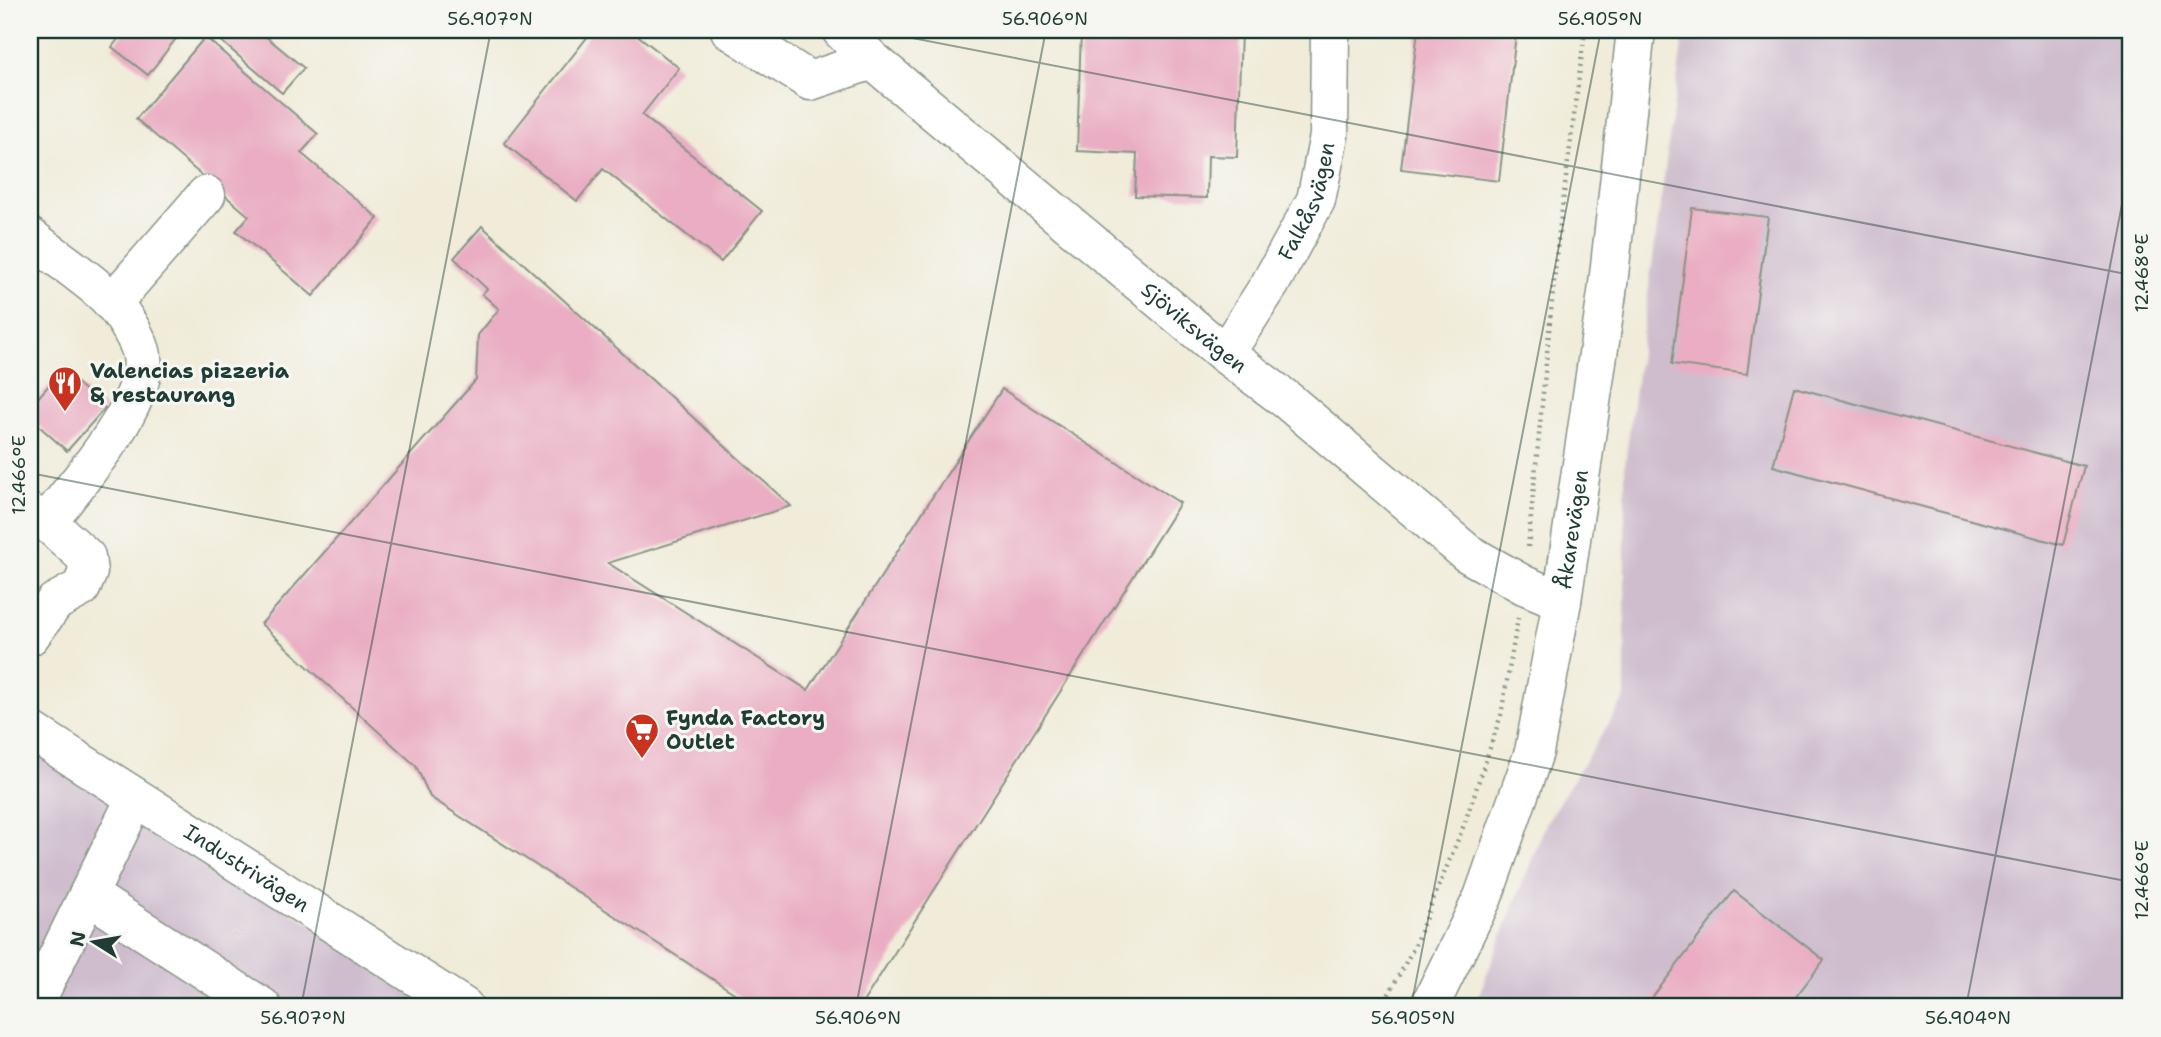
<svg xmlns="http://www.w3.org/2000/svg" width="2161" height="1037" font-family="'Shantell Sans',sans-serif">
<style>
.industrial{fill:#cfbdce}
.building{fill:#eaadc3}
.lines{fill:none;stroke-linecap:round;stroke-linejoin:round}
.minor-casing{stroke:#889486;stroke-width:41}
.path{stroke:#889486;stroke-width:4.5;stroke-dasharray:2 5;stroke-linecap:butt}
.minor{stroke:#fff;stroke-width:38}
.ticks{fill:none;stroke:#1f3d34;stroke-width:2;stroke-opacity:0.45}
.labels{text-anchor:middle;dominant-baseline:central;stroke-width:6;stroke-linejoin:round;paint-order:stroke}
.street-label{font-size:21px;fill:#1f3d34;stroke:#f6f6f2}
.poi-label{font-size:21px;font-weight:bold;fill:#1f3d34;stroke:#f6f6f2;text-anchor:start}
.neatline{fill:none;stroke:#1f3d34;stroke-width:2.5}
.ticks-label{font-size:18px;text-anchor:middle;fill:#1f3d34}
</style>
<rect width="100%" height="100%" fill="#f6f6f2"/>
<filter id="ink" filterUnits="userSpaceOnUse"><feTurbulence type="fractalNoise" baseFrequency=".0143" numOctaves="2"/><feDisplacementMap in="SourceGraphic" scale="14" xChannelSelector="R" yChannelSelector="G"/><feConvolveMatrix kernelMatrix="1 2 1 2 8 2 1 2 1" color-interpolation-filters="sRGB"/></filter>
<filter id="wash" filterUnits="userSpaceOnUse"><feTurbulence type="fractalNoise" baseFrequency=".00686" numOctaves="4" result="noise"/><feDisplacementMap in="SourceGraphic" scale="28" xChannelSelector="R" yChannelSelector="G"/><feGaussianBlur stdDeviation="1.57" result="paint"/><feColorMatrix in="noise" values="0 0 0 0 0 0 0 0 0 0 0 0 0 0 0 0 0 1.4 0 .05"/><feComposite in="paint" operator="in"/></filter>
<g filter="url(#wash)">
<rect width="100%" height="100%" fill="#f0ecd9"/>
<!-- industrial -->
<path class="industrial" d="M1684 30H2131V1007H1474L1547 821 1625 698V463Z
M30 742 439 1007H30Z"/>
<g id="blocks">
<!-- building -->
<path class="building" d="M125 30H171L178 36 148 75 112 47Z
M208 30H258L304 68 282 93Z
M593 30H631L679 68 642 115 762 211 721 262 603 169 577 201 504 143Z
M1081 30H1241L1237 157 1208 156 1207 198 1135 196 1137 154 1077 151Z
M1418 30H1506V33L1516 34 1499 181 1401 169Z
M205 37 318 134 301 153 378 218 313 296 236 231 249 216 136 119Z
M1692 208 1768 217 1747 374 1672 364Z
M482 226 791 506 608 563 808 690 1002 389 1180 503 860 1007H756L430 797 416 766 261 624 476 380 478 335 499 309 482 294 487 289 454 258Z
M62 370 105 408 67 451 30 418V407Z
M1794 387 2084 466 2063 545 1773 466Z
M1734 891 1824 960 1788 1007H1645Z"/>
</g>
</g>
<g filter="url(#ink)">
<use href="#blocks" fill-opacity="0" stroke="#889486" stroke-width="2"/>
<g class="lines">
<!-- minor casing -->
<g class="minor-casing">
<g id="minor">
<path d="M730 30 810 81 872 60"/>
<path id="s1" d="M841 30 872 60 1225 354 1288 401 1467 553 1524 585 1562 601"/>
<path d="M30 237C55 257 84 275 107 297 119 308 136 335 141 351 155 398 74 486 47 522"/>
<path d="M112 303 206 195"/>
<path id="s2" d="M1225 354 1270 284 1316 200 1329 136 1330 30"/>
<path d="M30 513 47 522 86 557 88 572 81 588 55 602 30 636"/>
<path id="s3" d="M30 730 464 1007"/>
<path d="M88 895 262 1007"/>
<path d="M33 1007 135 799"/>
<path id="s4" d="M1429 1007 1483 897 1534 752 1562 601 1607 293 1636 30"/>
</g>
</g>
<!-- path -->
<path class="path" d="M1528 547 1558 240 1585 30
M1382 1007 1413 949 1464 825 1501 715 1518 618"/>
<!-- minor -->
<use href="#minor" class="minor"/>
</g>
</g>
<!-- ticks -->
<path class="ticks" d="M871 30 2131 275M30 473 2131 882M301 1007 491 30M856 1007 1046 30M1411 1007 1601 30M1966 1007 2131 158"/>
<!-- icons -->
<defs>
<g id="restaurant-pin" transform="scale(1.75)"><path d="M0 17L-7.5 6A9.5 9.5 0 1 1 7.5 6Z" fill="#c8321e" stroke="#f6f6f2"/><path d="M-5-6h1v4h1v-4h1v4h1v-4h1v5L-1.5 .5V6h-2V.5L-5-1ZM5-6V6H3V1.5H1.5Q1.5-4 5-6Z" fill="#fff"/></g>
<g id="supermarket-pin" transform="scale(1.75)"><path d="M0 17L-7.5 6A9.5 9.5 0 1 1 7.5 6Z" fill="#c8321e" stroke="#f6f6f2"/><path d="M-6-5.5h2.5l.6 2H6L4.5 2H-2.5L-4.4-4H-6ZM-1.5 3.2a1.3 1.3 0 1 0 .1 0ZM3 3.2a1.3 1.3 0 1 0 .1 0Z" fill="#fff"/></g>
</defs>
<g fill-rule="evenodd">
<use href="#restaurant-pin" x="65" y="383"/>
<use href="#supermarket-pin" x="642" y="730"/>
</g>
<g class="labels">
<!-- street labels -->
<g class="street-label">
<text stroke="none"><textPath href="#s2" startOffset="175">Falkåsvägen</textPath></text>
<text stroke="none"><textPath href="#s1" startOffset="462">Sjöviksvägen</textPath></text>
<text stroke="none"><textPath href="#s4" startOffset="502">Åkarevägen</textPath></text>
<text stroke="none"><textPath href="#s3" startOffset="257">Industrivägen</textPath></text>
</g>
<!-- poi labels -->
<g class="poi-label">
<text x="90" y="371">Valencias pizzeria<tspan x="90" dy="24">&amp; restaurang</tspan></text>
<text x="666" y="718">Fynda Factory<tspan x="666" dy="24">Outlet</tspan></text>
</g>
</g>
<!-- margin -->
<rect width="2161" height="1037" fill="none" stroke="#f6f6f2" stroke-width="77"/>
<!-- north arrow -->
<g transform="translate(94 942) rotate(281)" stroke="#f6f6f2" stroke-width="5" paint-order="stroke">
<path d="M0-5L12 26L0 18L-12 26Z" fill="#1f3d34"/>
<text y="-10" font-size="19" font-weight="bold" text-anchor="middle" fill="#1f3d34">N</text>
</g>
<rect x="38" y="38" width="2084" height="960" class="neatline"/>
<g class="ticks-label">
<text x="490" y="25">56.907°N</text>
<text x="1045" y="25">56.906°N</text>
<text x="1600" y="25">56.905°N</text>
<text transform="translate(2142 273) rotate(-90)" y="6">12.468°E</text>
<text transform="translate(19 475) rotate(-90)" y="6">12.466°E</text>
<text transform="translate(2142 880) rotate(-90)" y="6">12.466°E</text>
<text x="303" y="1024">56.907°N</text>
<text x="858" y="1024">56.906°N</text>
<text x="1413" y="1024">56.905°N</text>
<text x="1968" y="1024">56.904°N</text>
</g>
</svg>
